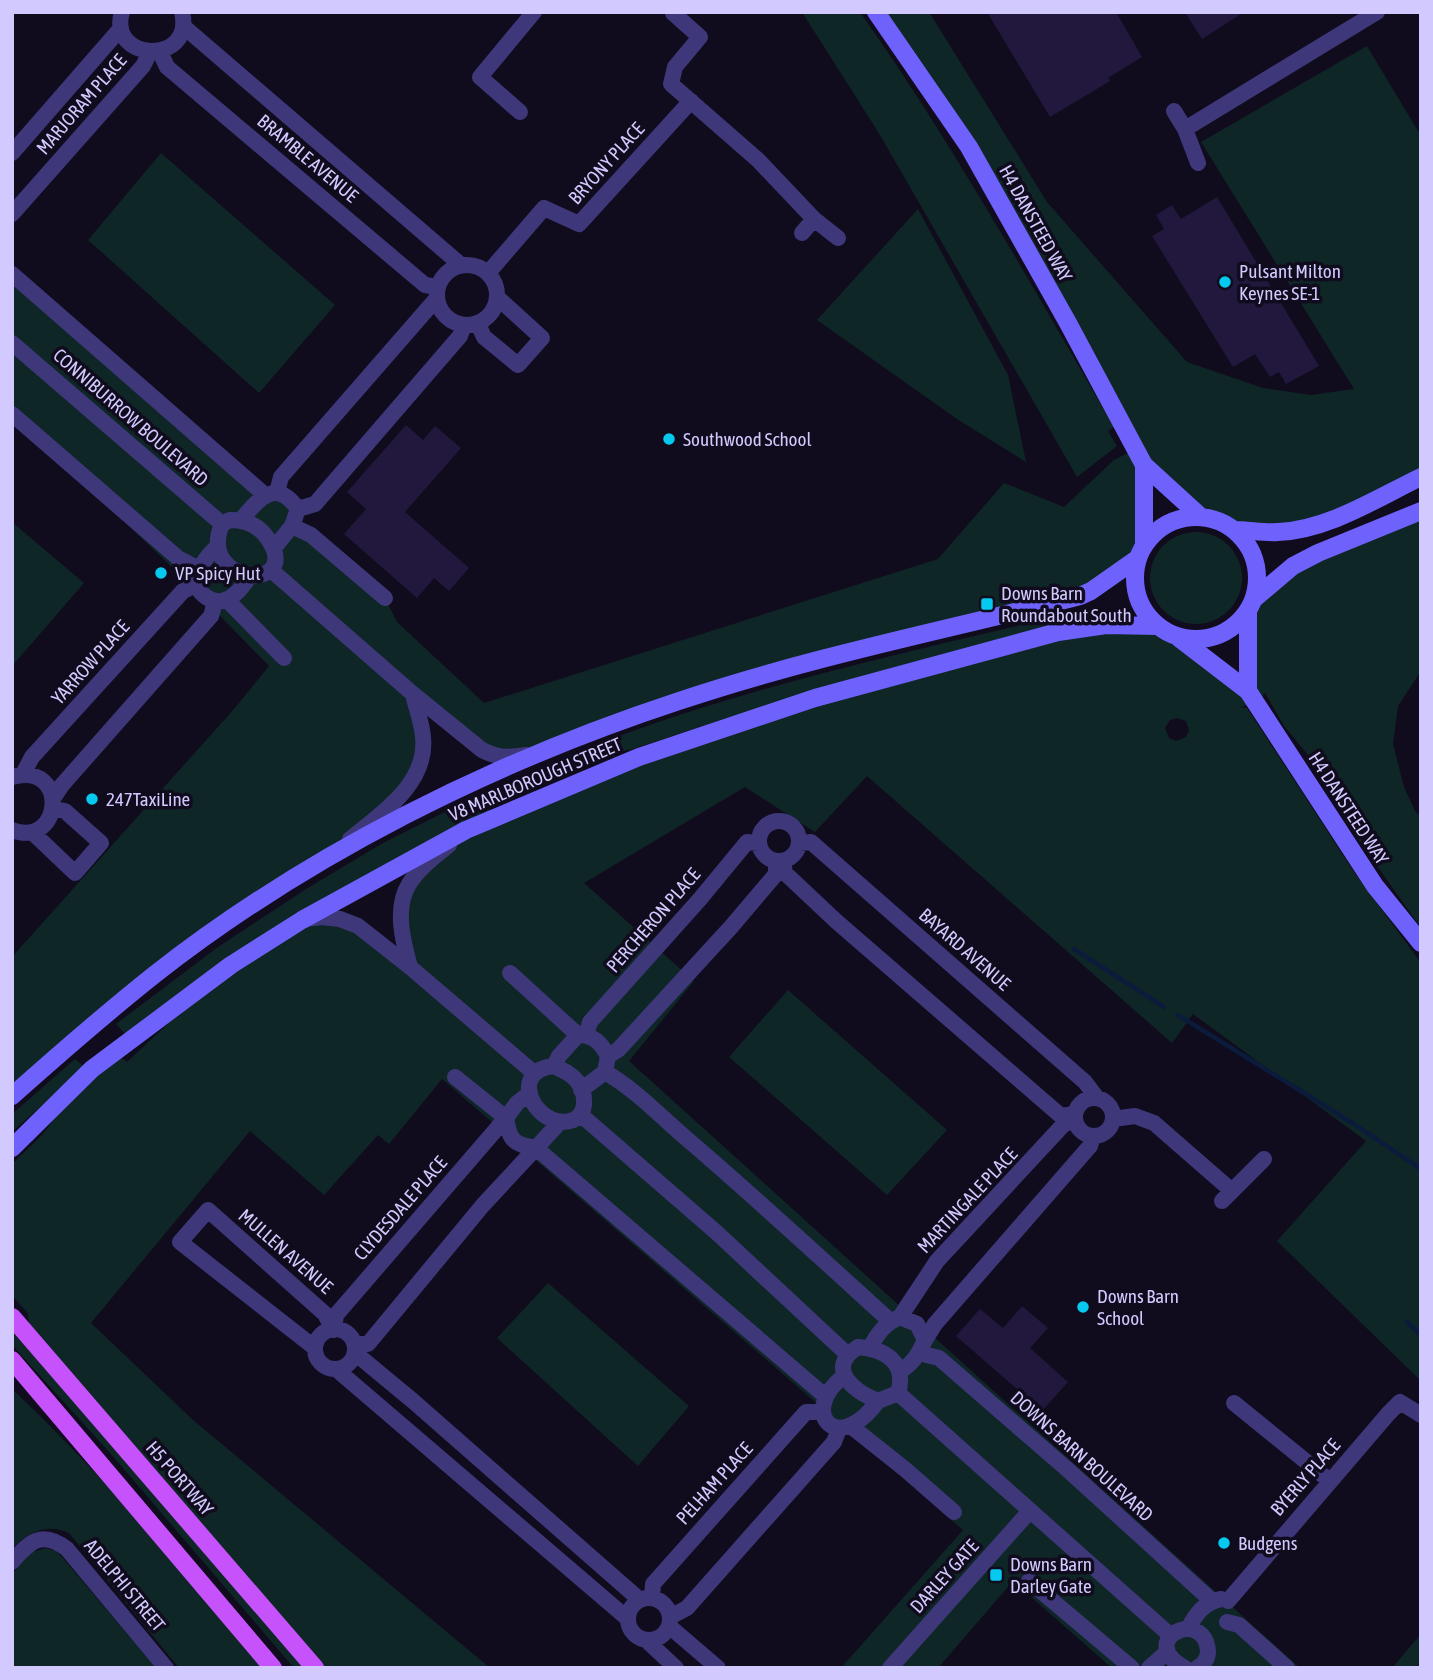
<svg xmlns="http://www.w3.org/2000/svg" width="1433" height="1680" font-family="'Asap Condensed',sans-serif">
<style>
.green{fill:#0f2627;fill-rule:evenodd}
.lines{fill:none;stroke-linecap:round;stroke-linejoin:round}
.stream{stroke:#0b1b3c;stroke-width:4.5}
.building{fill:#22183d}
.street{stroke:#3e387b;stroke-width:16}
.secondary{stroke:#6f62fc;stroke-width:18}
.primary{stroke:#c652fc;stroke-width:18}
.poi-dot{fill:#05c9ee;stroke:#100c1d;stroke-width:2.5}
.labels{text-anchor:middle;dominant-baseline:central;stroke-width:7;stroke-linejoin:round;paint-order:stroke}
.street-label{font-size:19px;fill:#d2c9fe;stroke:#100c1d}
.poi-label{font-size:19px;fill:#d2c9fe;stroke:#100c1d;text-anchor:start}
</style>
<rect width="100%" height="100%" fill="#100c1d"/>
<!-- green -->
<path class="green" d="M802 12H860C954 145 1032 287 1114 427L1108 431 1117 446 1077 477 880 135Z
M874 12H929L1047 202 1187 362 1263 388 1311 395 1354 389 1201 142 1367 46 1421 136V477L1310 527 1231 528 1213 519 1201 517 1144 465V545L1091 591 808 663 539 753 495 756 413 695 421 762 393 803 12 1085V957L234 709 269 666 186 581 12 413V283L261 488 315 504 293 526 385 598 397 622 484 703 938 559 1004 483 1064 507 1114 460 1136 449 969 147Z
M161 153 335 305 259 393 88 240Z
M918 209 1008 375 1026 462 957 419 817 320Z
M1421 511V671L1398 706 1393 744 1404 787 1415 811 1421 817V928L1353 832 1318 772V767L1284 726 1265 693 1257 703 1240 707 1247 708 1354 872 1421 963V1381L1277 1241 1366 1141 1193 1014 1172 1043 867 776 815 832 745 787 584 883 694 981 629 1061 1300 1668H1112L1013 1581 938 1668H841L963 1530 442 1079 389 1144 378 1135 324 1195 250 1131 91 1323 193 1420 490 1668H316L30 1337 28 1313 12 1296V1164L42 1135 92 1069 116 1054 127 1062 231 965 302 920 340 919 409 966 408 885 466 830 639 757 1058 632 1157 626 1179 638 1248 690V612L1293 566ZM1177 718 1186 721 1189 730 1186 737 1176 741 1169 738 1165 728 1170 720Z
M12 522 84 583 13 665 12 664Z
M1150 578a46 46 0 1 1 92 0a46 46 0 1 1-92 0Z
M1047 619 1050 630 782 700 632 749 571 764 503 793 496 792 495 788C526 774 556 760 587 748 736 690 893 655 1047 619Z
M471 799 482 808H488L490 812 127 1036 116 1024 218 947 306 889 383 843Z
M788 990 947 1130 887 1195 729 1057Z
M75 1059 85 1067 12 1132V1114Z
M548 1283 689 1406 638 1466 497 1338Z
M12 1331 43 1366 305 1668H294L111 1454 12 1345Z
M12 1389C104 1475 182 1572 263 1668H179L69 1533C47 1523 28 1532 12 1549Z
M46 1548 56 1551 62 1557 156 1668H12V1574L32 1552Z
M1421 1634V1668H1392Z"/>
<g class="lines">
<!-- stream -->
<path class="stream" d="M1074 949 1164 1007
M1178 1015 1354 1124 1421 1169
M1407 1322 1421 1335"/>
</g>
<!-- building -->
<path class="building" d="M987 12H1116L1142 57 1108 78 1110 81 1050 117Z
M1185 12H1244L1202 39Z
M1217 197 1319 366 1286 384 1279 372 1270 377 1255 354 1233 367 1152 236 1164 229 1156 215 1172 205 1181 219Z
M406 425 423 440 435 426 461 448 405 512 469 568 449 591 434 578 417 598 344 534 366 509 347 492Z
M1022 1306 1048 1328 1030 1348 1068 1382 1042 1411 956 1336 980 1309 1003 1328Z"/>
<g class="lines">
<!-- street -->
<path class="street" d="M122 12C107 62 195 66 182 12
M673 13 700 37 675 67 671 84 758 160 814 219 838 238
M183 26 461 265
M160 52 167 67 425 285 438 287
M1174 111 1185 129 1198 163
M520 112 480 77 534 12
M1185 129 1377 12
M12 153 121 28
M12 214 143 66 150 52
M802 233 814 219
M437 295a30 30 0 1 1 60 0a30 30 0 1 1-60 0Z
M488 273 544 208 579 224 691 101
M12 274 265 495
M478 324 484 337 518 365 542 338 498 298
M12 343 222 524
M12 414 178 558 199 569
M277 492 281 477 437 298
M298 509 315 504 460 336 464 325
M230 520C246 520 259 525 268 539 304 593 196 586 222 524Z
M241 520C259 498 276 478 298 509L292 526 274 548
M292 526 311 535 385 598
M218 546C204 558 199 568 195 585 214 613 234 601 249 577
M271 570 413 694 482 750C498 758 509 758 526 755
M227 600 284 658
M23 774 32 757 183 591 195 585
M12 777C70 761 62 849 12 830
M54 797 62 785 211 616 215 602
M759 841a20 20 0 1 1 40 0a20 20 0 1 1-40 0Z
M32 832 75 873 101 843 65 811 54 809
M350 839C382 813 428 783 423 737 422 723 416 708 413 694
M799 843 811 842 1085 1082 1097 1098
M783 861 785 873 836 921 1061 1116 1075 1114
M304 919 322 917 340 919 358 926 410 967 534 1073
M410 967C403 942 394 908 409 884 418 869 435 856 449 845
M510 973 578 1035
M586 1035 590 1022 700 899 747 842 759 843
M608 1056 618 1050 731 927 776 874V861
M554 1066C562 1070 572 1074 577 1081 587 1094 588 1117 570 1121 536 1129 506 1071 554 1066Z
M554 1066 559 1056 578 1035C594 1035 601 1043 608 1056L605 1072 581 1090
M605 1072C636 1090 660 1116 687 1139 756 1198 823 1260 890 1321
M530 1093 517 1103 506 1118C510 1141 513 1144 536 1148L560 1122
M1075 1117a19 19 0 1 1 38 0a19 19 0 1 1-38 0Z
M581 1115 716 1232 847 1354
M1113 1119 1135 1116 1154 1123 1232 1191
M1222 1201 1264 1159
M900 1317 937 1261 1064 1124 1075 1121
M334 1329 336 1315 506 1118 455 1077
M315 1349a20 20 0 1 1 40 0a20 20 0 1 1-40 0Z
M925 1340 935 1324 1090 1146 1093 1136
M355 1344H368L483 1205 536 1148 825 1396
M858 1347C886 1349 907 1363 898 1393L878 1401C853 1391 825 1368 858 1347Z
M315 1348 180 1242 208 1210 325 1314 333 1330
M870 1348C877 1334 885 1323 900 1317L917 1324 925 1340C919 1353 913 1364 900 1371
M355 1353 413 1401 640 1600
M919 1353 939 1358 1068 1470 1212 1601
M336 1369 628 1619
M844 1376C798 1411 836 1458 878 1401
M898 1393 1170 1635
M1234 1403 1330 1481
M852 1427 906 1470 954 1512
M12 1562C30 1541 42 1530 67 1549L166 1668
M1029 1581 1132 1668
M652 1598 653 1584 806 1412H822
M628 1619a21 21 0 1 1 42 0a21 21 0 1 1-42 0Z
M1228 1601 1388 1414 1400 1402 1421 1415
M670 1617 687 1608 834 1442 839 1429
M1227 1622 1239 1625 1287 1668
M669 1626 718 1668
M1188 1629C1195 1615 1204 1602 1221 1599
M646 1640 676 1668
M890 1668 1029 1512
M1149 1668 1167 1652
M1185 1668C1134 1640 1204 1606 1208 1651 1208 1659 1204 1664 1197 1668"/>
<!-- secondary -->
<path class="secondary" d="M876 12 969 147 1068 323 1144 465 1201 517
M1144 465V545
M1135 578a61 61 0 1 1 122 0a61 61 0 1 1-122 0Z
M1234 530C1249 530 1264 533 1278 532 1328 530 1377 498 1421 477
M1254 599 1293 566 1318 553 1421 511
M1248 612V691
M1179 638 1248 691 1375 886 1421 943
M12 1096C58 1055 105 1014 154 975 308 854 493 762 679 701 810 657 946 630 1080 596L1091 591 1138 558
M12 1148 92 1069 231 965 302 920 466 830 639 757 815 698 1058 632 1106 625 1157 626"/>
<!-- primary -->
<path class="primary" d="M12 1317 315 1668
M12 1360 273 1668"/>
</g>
<!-- markers -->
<g class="poi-dot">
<circle cx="1225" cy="282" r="7"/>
<circle cx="669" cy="439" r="7"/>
<circle cx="161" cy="573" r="7"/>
<rect x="980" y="597" width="14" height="14" rx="3.5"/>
<circle cx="92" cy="799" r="7"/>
<circle cx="1083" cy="1307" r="7"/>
<circle cx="1224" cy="1543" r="7"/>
<rect x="989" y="1568" width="14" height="14" rx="3.5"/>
</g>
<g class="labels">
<!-- street labels -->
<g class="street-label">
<text transform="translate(81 104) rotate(-49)">MARJORAM PLACE</text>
<text transform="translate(308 158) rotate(40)">BRAMBLE AVENUE</text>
<text transform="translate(606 163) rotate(-48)">BRYONY PLACE</text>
<text transform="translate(1036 223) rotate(61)">H4 DANSTEED WAY</text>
<text transform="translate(131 417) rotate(41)">CONNIBURROW BOULEVARD</text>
<text transform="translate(90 662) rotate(-48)">YARROW PLACE</text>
<text transform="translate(535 779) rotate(-23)">V8 MARLBOROUGH STREET</text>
<text transform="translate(1349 808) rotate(57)">H4 DANSTEED WAY</text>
<text transform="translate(653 920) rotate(-49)">PERCHERON PLACE</text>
<text transform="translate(965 949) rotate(41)">BAYARD AVENUE</text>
<text transform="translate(967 1200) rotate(-47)">MARTINGALE PLACE</text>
<text transform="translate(400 1208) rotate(-49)">CLYDESDALE PLACE</text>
<text transform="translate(286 1251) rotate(41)">MULLEN AVENUE</text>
<text transform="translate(1082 1456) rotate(42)">DOWNS BARN BOULEVARD</text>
<text transform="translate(1305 1477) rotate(-49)">BYERLY PLACE</text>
<text transform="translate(180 1478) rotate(49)">H5 PORTWAY</text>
<text transform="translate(714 1483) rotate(-48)">PELHAM PLACE</text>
<text transform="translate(944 1576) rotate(-48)">DARLEY GATE</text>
<text transform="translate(125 1585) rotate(50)">ADELPHI STREET</text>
</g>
<!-- poi labels -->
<g class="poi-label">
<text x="1239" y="271">Pulsant Milton<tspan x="1239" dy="22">Keynes SE-1</tspan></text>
<text x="683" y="439">Southwood School</text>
<text x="175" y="573">VP Spicy Hut</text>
<text x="1001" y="593">Downs Barn<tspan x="1001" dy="22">Roundabout South</tspan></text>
<text x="106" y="799">247TaxiLine</text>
<text x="1097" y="1296">Downs Barn<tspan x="1097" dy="22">School</tspan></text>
<text x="1238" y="1543">Budgens</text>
<text x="1010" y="1564">Downs Barn<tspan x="1010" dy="22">Darley Gate</tspan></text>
</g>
</g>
<!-- border -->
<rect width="1433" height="1680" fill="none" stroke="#d2c9fe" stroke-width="28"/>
</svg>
